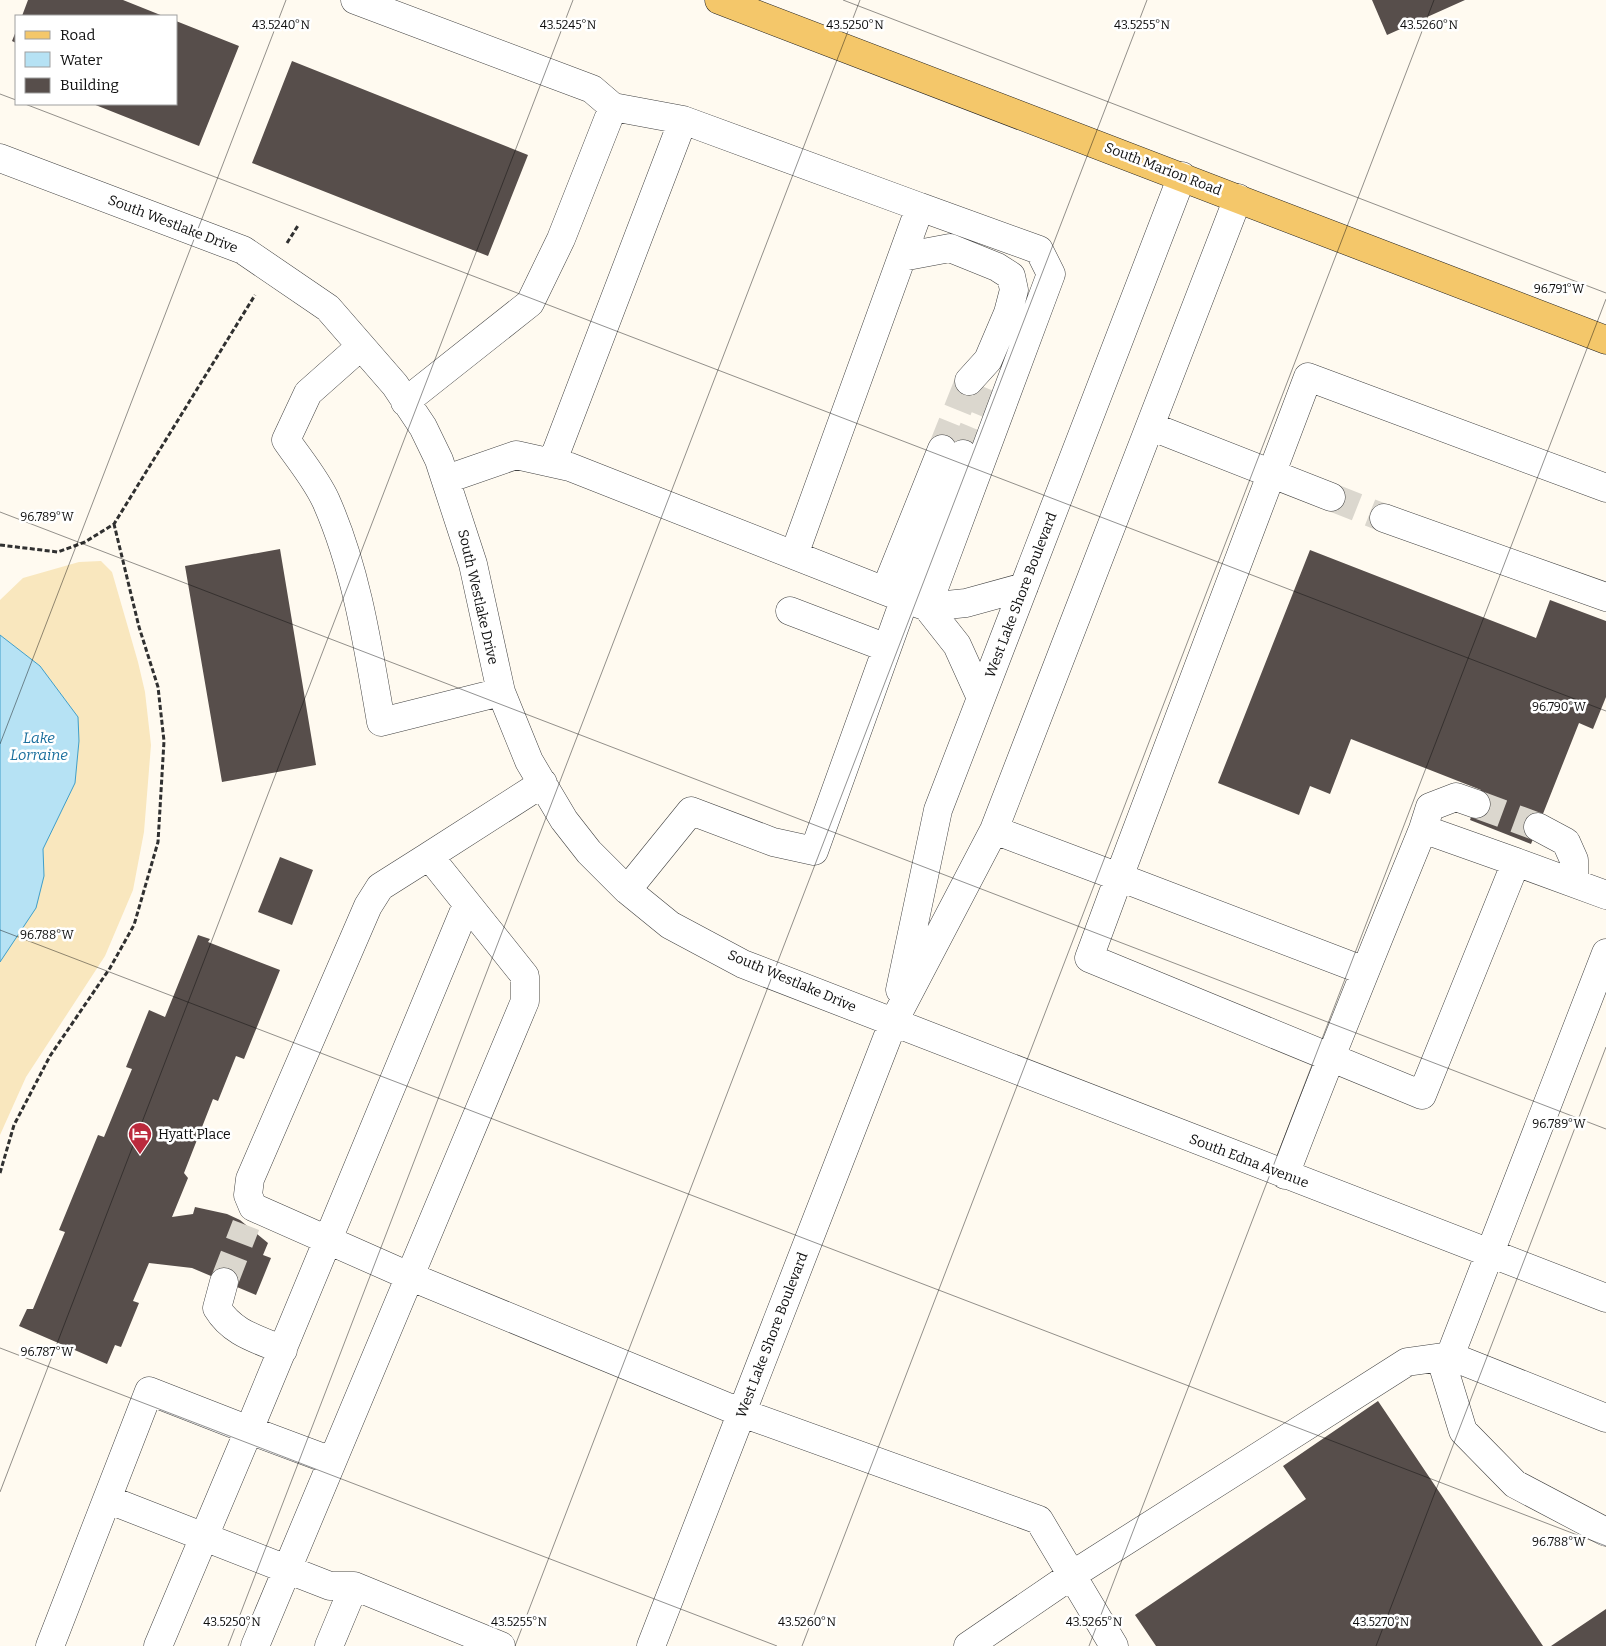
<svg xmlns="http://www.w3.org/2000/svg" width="1606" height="1646" font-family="Bitter,serif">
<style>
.sand{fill:#f9e7be}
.water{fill:#b6e2f4;stroke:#3f9ec9}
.building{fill:#574e4b}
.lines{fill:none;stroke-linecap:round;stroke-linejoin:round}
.minor-tunnel{stroke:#dbd7ce;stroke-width:28;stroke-dasharray:28 14;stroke-linecap:butt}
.minor-casing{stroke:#414141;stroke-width:29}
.major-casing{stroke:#1f1f1f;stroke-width:29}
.path{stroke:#303030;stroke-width:3;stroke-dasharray:5 2.5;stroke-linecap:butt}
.minor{stroke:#fff;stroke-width:28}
.major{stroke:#f4c76a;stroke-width:28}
.ticks{fill:none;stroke:#0e0e0e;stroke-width:1;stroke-opacity:0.45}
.labels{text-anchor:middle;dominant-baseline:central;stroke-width:5;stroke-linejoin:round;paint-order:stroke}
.street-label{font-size:14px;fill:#0e0e0e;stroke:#fff}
.poi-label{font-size:14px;fill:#0e0e0e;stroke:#fff;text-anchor:start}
.water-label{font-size:15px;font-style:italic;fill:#1b6f9d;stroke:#fff}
.ticks-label{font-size:12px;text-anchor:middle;fill:#0e0e0e;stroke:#fff;stroke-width:5;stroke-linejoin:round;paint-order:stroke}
</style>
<rect width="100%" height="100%" fill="#fffaf0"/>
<!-- sand -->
<path class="sand" d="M101 561 112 572 138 662 145 692 151 745 144 832 133 890 105 956 26 1077 0 1135V962L44 876 43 849 75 783 78 717 40 666 0 635V600L23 578 79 562Z"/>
<!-- water -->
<path class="water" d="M0 635 40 666 78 717 79 741 75 783 43 849 44 876 36 908 0 962Z"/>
<!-- building -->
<path class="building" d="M28 0H123L163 16H22Z
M1372 0H1465L1387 35Z
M176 21 239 46 199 146 93 104H176Z
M16 31V43L12 41Z
M292 61 528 155 488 256 252 163Z
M280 549 316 765 222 782 185 566Z
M1310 550 1536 638 1550 600 1606 621V697L1593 729 1579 723 1531 844 1470 820 1481 790 1351 739 1330 794 1310 786 1299 815 1218 783Z
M280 857 313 870 292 925 258 912Z
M198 935 210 939 208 942 280 970 244 1059 236 1056 218 1101 213 1099 184 1173 188 1178 172 1217 193 1214 195 1207 227 1214 240 1220 268 1243 263 1255 271 1258 256 1295 192 1268 149 1263 133 1301 139 1303 121 1347 115 1345 107 1364 19 1326 27 1309H33L65 1232 59 1230 98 1135 104 1137 132 1069 126 1067 149 1010 165 1017Z
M1378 1401 1543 1646H1156L1135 1615 1306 1499 1283 1466Z
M1606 1609V1646H1551Z"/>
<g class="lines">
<!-- minor-tunnel -->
<path class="minor-tunnel" d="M942 449 969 381
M963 454 990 388
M1331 497 1384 518
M1476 804 1538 827
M224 1282 246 1225"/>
<!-- minor casing -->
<g class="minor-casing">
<path id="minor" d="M355 0 592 89 613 107 561 239 530 303 405 402
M683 120 920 207
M0 158 243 250 328 308 395 385 423 427 439 460 473 564 501 692 529 761 564 820 589 852 627 890 670 925 743 964 1606 1298
M902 257 950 248 997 267 1011 276 1014 290 1008 313 988 360 969 381
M361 346 308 393 286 440C299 459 316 479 326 501 357 571 368 647 381 722L501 692
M1150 426 1331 497
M552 463 683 120 613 107
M447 479 516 455 570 467 885 591 927 607 1051 274 1039 250 920 207 794 555
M1384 518 1606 597
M885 591 942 449
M790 611 887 648
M981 698 957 645 927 607 966 603 1024 587
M1538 827 1566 842 1574 860V883
M1423 829 1430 807 1456 797 1476 804
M994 830 1119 877 1308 377 1606 488
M429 856 380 887 368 906 250 1179 248 1195 253 1207 409 1276 742 1413 1039 1520 1114 1646
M1516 862 1606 895
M627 890 691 811 773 842 814 851 905 598 963 454
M1606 953 1450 1356 1606 1418
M900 990 938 810 1182 176
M1285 1175C1329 1059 1376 944 1423 829L1516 862 1422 1095 1089 958 1119 877 1365 971
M224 1282 217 1308C232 1333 257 1339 283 1350
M1450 1356 1443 1366 1463 1431 1515 1484 1606 1532
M332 1461 249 1430 467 904
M107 1499 330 1586H354L501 1646
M50 1646 149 1391 249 1430 158 1646
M255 1646 525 1001V976L429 856 543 783
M329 1646 354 1586
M651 1646 893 1023 994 830 1238 198
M968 1646 1072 1575 1407 1362 1450 1356"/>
</g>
<!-- major casing -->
<g class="major-casing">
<path id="major" d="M719 0 1606 340"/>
</g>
<!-- path -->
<path class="path" d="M287 243 299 224
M0 545 58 552 85 542 114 524 255 295
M0 1173 14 1125 50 1056 110 968 134 925 158 842 164 741 158 687 139 627 114 524"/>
<!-- minor -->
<use href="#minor" class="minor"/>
<!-- major -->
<use href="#major" class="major"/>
</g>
<!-- ticks -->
<path class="ticks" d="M843 0 1606 293M0 94 16 100M25 104 1606 711M0 512 1606 1129M0 744 286 0M0 930 1606 1546M0 1348 777 1646M0 1492 573 0M228 1646 860 0M515 1646 1147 0M802 1646 1434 0M1089 1646 1606 299M1376 1646 1606 1047"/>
<!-- icons -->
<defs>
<g id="hotel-pin" transform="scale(1.25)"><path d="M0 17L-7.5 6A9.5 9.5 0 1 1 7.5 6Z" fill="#bb2a3d" stroke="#fff"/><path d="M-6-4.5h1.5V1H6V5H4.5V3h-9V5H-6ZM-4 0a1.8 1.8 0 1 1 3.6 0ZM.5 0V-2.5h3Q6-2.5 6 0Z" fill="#fff"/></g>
</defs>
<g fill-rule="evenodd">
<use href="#hotel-pin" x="140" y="1134"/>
</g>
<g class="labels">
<!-- street labels -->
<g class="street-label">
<text transform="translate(1163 169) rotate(21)">South Marion Road</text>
<text transform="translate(173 224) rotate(21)">South Westlake Drive</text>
<text transform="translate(1021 595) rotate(-69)">West Lake Shore Boulevard</text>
<text transform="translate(478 597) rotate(77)">South Westlake Drive</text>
<text transform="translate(792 981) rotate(23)">South Westlake Drive</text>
<text transform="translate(1249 1161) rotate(21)">South Edna Avenue</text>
<text transform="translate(772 1335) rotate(-69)">West Lake Shore Boulevard</text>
</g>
<!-- poi labels -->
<g class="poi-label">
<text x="158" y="1134">Hyatt Place</text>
</g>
<!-- water labels -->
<g class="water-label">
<text x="39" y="738">Lake<tspan x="39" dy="17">Lorraine</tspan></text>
</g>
</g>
<g class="ticks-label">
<text x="568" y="29">43.5245°N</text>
<text x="1429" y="29">43.5260°N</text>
<text x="281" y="29">43.5240°N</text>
<text x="855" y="29">43.5250°N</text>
<text x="1142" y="29">43.5255°N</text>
<text x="1559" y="293">96.791°W</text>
<text x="47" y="521">96.789°W</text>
<text x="1559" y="711">96.790°W</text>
<text x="47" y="939">96.788°W</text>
<text x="1559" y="1128">96.789°W</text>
<text x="47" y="1356">96.787°W</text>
<text x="1559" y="1546">96.788°W</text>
<text x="232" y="1626">43.5250°N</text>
<text x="519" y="1626">43.5255°N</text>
<text x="807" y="1626">43.5260°N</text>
<text x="1094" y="1626">43.5265°N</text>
<text x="1381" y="1626">43.5270°N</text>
</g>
<!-- legend -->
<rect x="15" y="15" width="162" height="90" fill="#ffffff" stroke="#9f9f9f"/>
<rect x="25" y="31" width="25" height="8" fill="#f4c76a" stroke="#9f9f9f"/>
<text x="60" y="40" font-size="15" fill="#0e0e0e">Road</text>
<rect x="25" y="52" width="25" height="15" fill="#b6e2f4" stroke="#9f9f9f"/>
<text x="60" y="65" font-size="15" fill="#0e0e0e">Water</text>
<rect x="25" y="78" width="25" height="15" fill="#574e4b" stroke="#9f9f9f"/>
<text x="60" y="90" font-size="15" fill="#0e0e0e">Building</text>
</svg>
